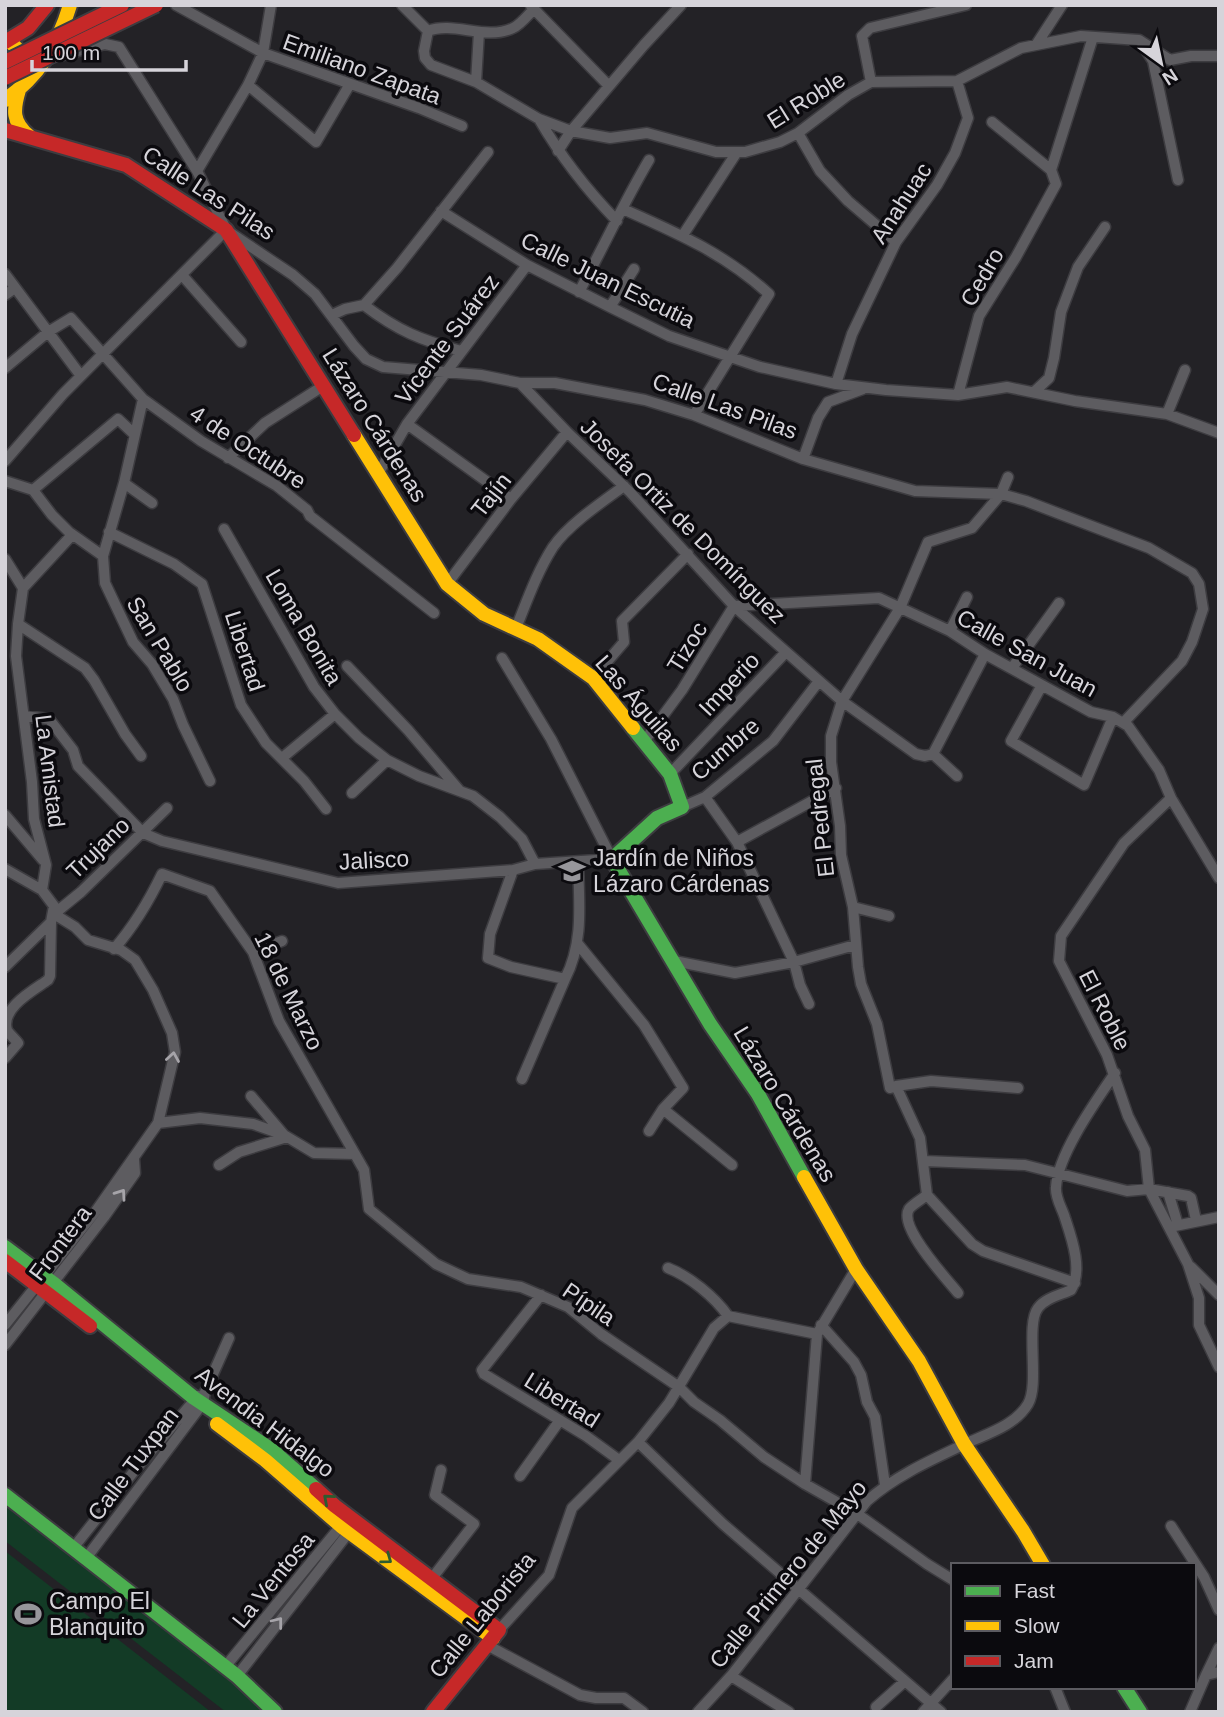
<svg xmlns="http://www.w3.org/2000/svg" width="1224" height="1717" font-family="Helvetica,sans-serif">
<style>
.park{fill:#133b26}
.lines{fill:none;stroke-linecap:round;stroke-linejoin:round}
.street-casing{stroke:#3d3c40;stroke-width:13}
.fast-casing{stroke:#3d3c40;stroke-width:18}
.slow-casing{stroke:#3d3c40;stroke-width:18}
.jam-casing{stroke:#3d3c40;stroke-width:18}
.street{stroke:#5d5c60;stroke-width:10}
.fast{stroke:#4caf50;stroke-width:14}
.slow{stroke:#ffc107;stroke-width:14}
.jam{stroke:#c62828;stroke-width:14}
.jam-bridge-casing{stroke:#3d3c40;stroke-width:18;stroke-linecap:butt}
.jam-bridge{stroke:#c62828;stroke-width:14}
.oneway{stroke:#a6a4a9}
.oneway2{stroke:#2c5c2f}
.labels{text-anchor:middle;dominant-baseline:central;stroke-width:7;stroke-linejoin:round;paint-order:stroke}
.street-label{font-size:23px;fill:#d6d4da;stroke:#0b0a0e}
.poi-label{font-size:23px;fill:#d6d4da;stroke:#0b0a0e;text-anchor:start}
</style>
<rect width="100%" height="100%" fill="#232226"/>
<!-- park -->
<path class="park" d="M5 1506 237 1685 263 1712H226L5 1541Z
M5 1551 211 1712H5Z"/>
<g class="lines">
<!-- street casing -->
<g class="street-casing">
<path id="street" d="M176 5 263 53 419 108 462 126
M402 5 428 31
M531 6 609 86
M534 9C528 15 520 25 513 28 486 41 454 21 428 31L424 51 425 58 431 65 476 82 539 119 571 131 610 138 647 133 716 152H745L780 142 798 133 848 95 871 82 957 81 1021 48 1081 36 1139 40 1170 60 1191 56H1219
M1142 44 1153 61 1178 180
M1036 45 1062 5
M63 55 105 44 119 47 197 171 226 229
M476 82 479 32
M871 82 862 36 870 28 966 5
M248 85 316 142 350 84
M539 119C561 157 587 190 617 221
M798 133 820 171 848 201 896 242
M558 151 571 131 644 45 681 5
M1051 170 1093 37
M197 171 248 85 263 53 271 5
M623 209C677 233 724 253 769 294L694 415
M441 211 527 265 610 307 669 336 760 367 836 384 886 390 958 395 1007 387 1075 401 1167 414 1219 433
M229 232 293 275 315 294 354 346 366 359 383 367 481 375 520 383H555L645 400 694 415 803 459 915 491 1001 494 1026 501 1149 548 1192 573 1199 584 1203 609 1192 642 1182 661 1123 723
M683 235 737 152
M5 274 81 376
M182 275 241 342
M579 292C603 248 624 202 649 160
M5 295 15 288
M364 305C398 331 421 340 461 351
M610 307 634 269
M332 315 345 309 364 305 397 268 488 152
M5 368 48 332 71 318 143 399 201 441 277 486 307 510 310 516 434 613
M520 383 567 432 630 492 734 606 842 701 916 754 925 756 933 754 957 776
M836 384 852 334 896 242 937 185 955 153 968 118 957 81
M1034 392 1049 378 1054 358 1061 312 1078 267 1105 227
M958 395 979 316 1016 257 1056 184 1051 170 992 122
M143 399 124 483 103 556 105 583 133 642 152 664 173 699 183 725 210 781
M1167 414 1185 370
M407 424 511 499
M228 458 265 423 323 386
M803 459 818 418 828 402 863 389
M5 461 63 394 226 230
M378 474 407 424 527 265
M5 481 33 490 52 515 69 532 103 556
M124 483 152 503
M33 490 118 419 134 434
M224 529 314 687 335 714 359 738 387 760 419 776 473 796 500 817 522 839 535 864
M109 532 174 564 202 584 241 705 266 743 304 781 326 809
M5 559 23 588
M447 584 511 499 567 432
M734 606 879 598 950 631 985 654 1091 712 1113 717 1128 726 1159 770 1171 798 1219 878
M18 624 85 668 94 680 125 734 141 756
M516 628C527 601 537 572 553 547 568 525 602 502 624 486
M950 631 967 597
M347 666 408 730 459 790
M1012 668 1059 603
M593 678 624 642 622 621 688 554
M1042 685 1011 741 1084 785 1113 717
M24 716 49 719 73 750 78 766 143 833 162 841 338 883 513 870 535 864 612 859 551 739 502 658
M645 740 682 690 734 606
M933 754 985 654
M282 758 335 714
M670 774 786 652
M352 793 387 760
M705 797 737 842 794 962 800 985 809 1004
M1171 798 1124 843 1061 936 1059 961 1107 1055 1128 1116 1145 1150 1149 1189 1188 1264 1199 1298V1325L1219 1367
M682 807 705 797 773 741 819 681
M5 815 43 860
M737 842 836 788
M5 869 42 890
M513 870 490 934 488 958 511 967 565 979C584 942 579 903 578 862
M853 907 889 916
M54 914 81 892 167 808
M578 944 644 1025 683 1088 663 1109 732 1165
M114 949C134 926 149 901 162 874L210 891 253 952 279 1021 364 1170 369 1209 436 1264 468 1279 521 1287 568 1307 601 1334 679 1387 694 1402 720 1420 764 1457 805 1484 856 1513 927 1564 953 1580
M253 952 282 941
M674 961 735 973 794 962 855 945
M5 967 51 922
M5 1058 18 1043C15 1039 9 1034 7 1030 0 1008 34 990 48 980L50 976 51 922 54 906 42 890 46 865 34 819 32 782 16 656 18 624 23 588 72 535
M522 1079 565 979
M896 1086 931 1081 1018 1088
M251 1096 284 1135 314 1153 355 1154
M158 1123 200 1118 253 1124 284 1135
M649 1131 663 1109
M924 1161 1025 1165 1127 1191 1149 1189 1188 1196 1191 1198 1196 1220
M219 1165 239 1152 287 1137
M1168 1192 1178 1225
M927 1195 920 1138 896 1086 890 1088 877 1024 861 984 858 967 853 907 841 855 840 826 831 762V736L842 701 900 608 928 542 972 528 1001 494 1008 477
M927 1195 972 1244 983 1251 1075 1283
M927 1195C922 1199 913 1204 909 1209 898 1227 946 1278 958 1293
M1170 1227 1219 1217
M1191 1267 1219 1295
M668 1268C689 1276 715 1297 728 1316
M541 1295 482 1370 484 1374 586 1436 619 1460
M5 1325 96 1211 158 1123 175 1052 172 1033 153 990 135 960 121 950 88 940 75 927 54 914
M821 1325 854 1362 861 1375 867 1402 875 1417 885 1485
M5 1345 104 1217 135 1173 134 1159
M638 1442 723 1524 941 1712
M520 1476 560 1420
M805 1484 817 1334 856 1269
M1171 1526 1204 1577 1219 1610
M74 1547 135 1470 198 1396
M87 1557 203 1403 205 1392 229 1338
M433 1577 474 1524 435 1495 441 1470
M499 1630 549 1575 572 1508 638 1442 669 1403 714 1328 728 1316 817 1334
M487 1645 580 1695 596 1698H624L643 1712
M225 1667 344 1522
M1206 1675 1219 1648
M237 1676 353 1527
M731 1676 789 1712
M1055 1687 1065 1712
M876 1707 904 1682
M698 1712 731 1676 867 1501C895 1476 931 1460 965 1444 986 1434 1015 1426 1028 1404 1040 1384 1025 1325 1038 1308 1045 1298 1060 1295 1071 1290 1083 1270 1072 1239 1065 1218 1062 1208 1055 1198 1056 1187 1058 1154 1096 1101 1115 1073
M923 1712 953 1679
M1190 1712 1206 1675 1219 1672"/>
</g>
<!-- fast casing -->
<g class="fast-casing">
<path id="fast" d="M633 728 670 774 682 807 657 818 612 859 710 1024 758 1094 804 1177
M5 1247 53 1283 194 1398 272 1450 316 1489
M5 1495 237 1676 275 1712
M1124 1687 1140 1712"/>
</g>
<!-- slow casing -->
<g class="slow-casing">
<path id="slow" d="M9 40 19 51 22 67
M19 90C13 110 12 122 29 136
M5 100C39 76 58 45 70 5
M354 435 447 584 484 614 538 639 593 678 633 728
M804 1177 856 1269 919 1361 964 1444 1023 1531 1043 1565
M217 1424 265 1460 341 1526 493 1638"/>
</g>
<!-- jam casing -->
<g class="jam-casing">
<path id="jam" d="M5 42 28 28 47 5
M5 130 126 165 226 230 354 435
M5 1261 90 1326
M316 1489 335 1506 499 1630 433 1712"/>
</g>
<!-- street -->
<use href="#street" class="street"/>
<!-- fast -->
<use href="#fast" class="fast"/>
<!-- slow -->
<use href="#slow" class="slow"/>
<!-- jam -->
<use href="#jam" class="jam"/>
<!-- jam-bridge casing -->
<g class="jam-bridge-casing">
<path id="jam-bridge" d="M5 62 122 5
M5 78 156 5"/>
</g>
<!-- jam-bridge -->
<use href="#jam-bridge" class="jam-bridge"/>
</g>
<!-- one-way arrows -->
<defs><path id="oneway-chevron" d="M-2-3.5L2.5 0L-2 3.5" fill="none" stroke-width="1.6" stroke-linecap="round" stroke-linejoin="round" transform="scale(1.75)"/></defs>
<g class="oneway">
<use href="#oneway-chevron" transform="translate(173 1057) rotate(-81)"/>
<use href="#oneway-chevron" transform="translate(121 1194) rotate(-55)"/>
<use href="#oneway-chevron" transform="translate(278 1622) rotate(-52)"/>
</g>
<g class="oneway2">
<use href="#oneway-chevron" transform="translate(328 1499) rotate(-139)"/>
<use href="#oneway-chevron" transform="translate(387 1559) rotate(36)"/>
</g>
<!-- icons -->
<defs>
<g id="school-bare" transform="scale(2.1)"><path d="M0-5L7-2L0 1L-7-2ZM-4 1L0 2.5L4 1V4Q0 6-4 4Z" fill="#97969b" stroke="#0b0a0e" stroke-width="2.5" paint-order="stroke"/></g>
<g id="stadium-bare" transform="scale(2.1)"><path d="M0-5a6.5 5 0 1 0 0 10a6.5 5 0 1 0 0-10ZM-3.5-1.8h7v3.6h-7Z" fill="#97969b" stroke="#0b0a0e" stroke-width="2.5" paint-order="stroke"/></g>
</defs>
<g fill-rule="evenodd">
<use href="#school-bare" x="572" y="871"/>
<use href="#stadium-bare" x="28" y="1614"/>
</g>
<g class="labels">
<!-- street labels -->
<g class="street-label">
<text transform="translate(362 69) rotate(20)">Emiliano Zapata</text>
<text transform="translate(806 100) rotate(-32)">El Roble</text>
<text transform="translate(209 193) rotate(33)">Calle Las Pilas</text>
<text transform="translate(901 203) rotate(-57)">Anahuac</text>
<text transform="translate(982 277) rotate(-60)">Cedro</text>
<text transform="translate(608 280) rotate(26)">Calle Juan Escutia</text>
<text transform="translate(447 339) rotate(-53)">Vicente Suárez</text>
<text transform="translate(725 406) rotate(20)">Calle Las Pilas</text>
<text transform="translate(375 425) rotate(58)">Lázaro Cárdenas</text>
<text transform="translate(248 447) rotate(33)">4 de Octubre</text>
<text transform="translate(491 495) rotate(-52)">Tajín</text>
<text transform="translate(683 521) rotate(45)">Josefa Ortiz de Domínguez</text>
<text transform="translate(304 627) rotate(60)">Loma Bonita</text>
<text transform="translate(160 644) rotate(59)">San Pablo</text>
<text transform="translate(687 647) rotate(-58)">Tizoc</text>
<text transform="translate(245 651) rotate(72)">Libertad</text>
<text transform="translate(1027 653) rotate(29)">Calle San Juan</text>
<text transform="translate(729 684) rotate(-47)">Imperio</text>
<text transform="translate(639 703) rotate(49)">Las Águilas</text>
<text transform="translate(725 749) rotate(-41)">Cumbre</text>
<text transform="translate(50 771) rotate(83)">La Amistad</text>
<text transform="translate(820 818) rotate(-96)">El Pedregal</text>
<text transform="translate(98 848) rotate(-44)">Trujano</text>
<text transform="translate(374 860) rotate(-3)">Jalisco</text>
<text transform="translate(289 991) rotate(64)">18 de Marzo</text>
<text transform="translate(1105 1010) rotate(63)">El Roble</text>
<text transform="translate(785 1104) rotate(59)">Lázaro Cárdenas</text>
<text transform="translate(60 1243) rotate(-53)">Frontera</text>
<text transform="translate(589 1304) rotate(34)">Pípila</text>
<text transform="translate(562 1400) rotate(32)">Libertad</text>
<text transform="translate(265 1422) rotate(37)">Avendia Hidalgo</text>
<text transform="translate(133 1464) rotate(-53)">Calle Tuxpan</text>
<text transform="translate(788 1574) rotate(-51)">Calle Primero de Mayo</text>
<text transform="translate(273 1580) rotate(-51)">La Ventosa</text>
<text transform="translate(482 1615) rotate(-51)">Calle Laborista</text>
</g>
<!-- poi labels -->
<g class="poi-label">
<text x="593" y="858">Jardín de Niños<tspan x="593" dy="26">Lázaro Cárdenas</tspan></text>
<text x="49" y="1601">Campo El<tspan x="49" dy="26">Blanquito</tspan></text>
</g>
</g>
<!-- border -->
<rect width="1224" height="1717" fill="none" stroke="#d6d4da" stroke-width="14"/>
<!-- legend -->
<rect x="951" y="1563" width="245" height="126" fill="#0b0a0e" stroke="#5c5b60" stroke-width="2"/>
<rect x="965" y="1586" width="35" height="10" fill="#4caf50" stroke="#5c5b60" stroke-width="2"/>
<text x="1014" y="1598" font-size="21" fill="#d6d4da">Fast</text>
<rect x="965" y="1621" width="35" height="10" fill="#ffc107" stroke="#5c5b60" stroke-width="2"/>
<text x="1014" y="1633" font-size="21" fill="#d6d4da">Slow</text>
<rect x="965" y="1656" width="35" height="10" fill="#c62828" stroke="#5c5b60" stroke-width="2"/>
<text x="1014" y="1668" font-size="21" fill="#d6d4da">Jam</text>
<!-- north arrow -->
<g transform="translate(1161 63) rotate(147)" stroke="#0b0a0e" stroke-width="5" paint-order="stroke">
<path d="M0-5L12 26L0 18L-12 26Z" fill="#d6d4da"/>
<text y="-10" font-size="19" font-weight="bold" text-anchor="middle" fill="#d6d4da">N</text>
</g>
<!-- scale -->
<path d="M32 60v10h154v-10" fill="none" stroke="#d6d4da" stroke-width="3.5"/>
<text x="42" y="60" font-size="21" fill="#d6d4da" stroke="#0b0a0e" stroke-width="5" paint-order="stroke">100 m</text>
</svg>
